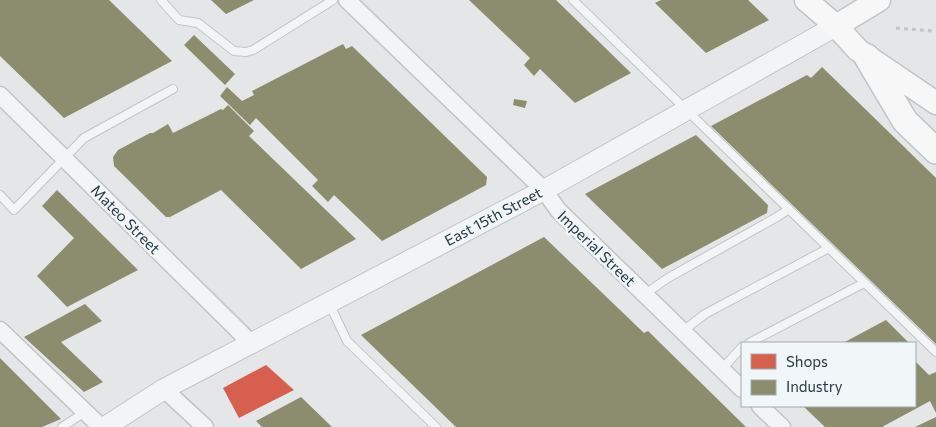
<svg xmlns="http://www.w3.org/2000/svg" width="936" height="427" font-family="Commissioner,sans-serif">
<style>
.shops{fill:#d6604d}
.industry{fill:#8c8c6e}
.lines{fill:none;stroke-linecap:round;stroke-linejoin:round}
.service-casing{stroke:#c2c4c6;stroke-width:10}
.minor-casing{stroke:#c2c4c6;stroke-width:19}
.tertiary-casing{stroke:#c2c4c6;stroke-width:22}
.secondary-casing{stroke:#c2c4c6;stroke-width:25}
.primary-casing{stroke:#c0c4c6;stroke-width:28}
.path{stroke:#c2c6c8;stroke-width:3;stroke-dasharray:4 4;stroke-linecap:butt}
.service{stroke:#f3f4f6;stroke-width:8}
.minor{stroke:#f3f4f6;stroke-width:16}
.tertiary{stroke:#f3f4f6;stroke-width:20}
.secondary{stroke:#f7f7f7;stroke-width:22}
.primary{stroke:#f7f7f7;stroke-width:25}
.labels{text-anchor:middle;dominant-baseline:central;stroke-width:5;stroke-linejoin:round;paint-order:stroke}
.street-label{font-size:15px;fill:#293943;stroke:#f1f6f8}
</style>
<rect width="100%" height="100%" fill="#e4e6e8"/>
<!-- shops -->
<path class="shops" d="M266 365 294 390 239 418 223 388Z"/>
<!-- industry -->
<path class="industry" d="M0 0H109L172 61 64 118 0 56Z
M211 0H254L226 14Z
M469 0H556L631 73 575 103 540 69 534 76 524 65 530 58Z
M661 0H748L769 20 706 53 655 3Z
M194 35 235 74 225 85 184 45Z
M343 44 346 49 352 46 487 177 486 185 382 241 334 195 328 202 312 186 318 180 256 118 250 125 220 96 227 87 242 101 254 95 252 91Z
M822 67 936 178V344L711 126 807 75 811 78Z
M514 99 527 101 525 108 513 105Z
M228 105 254 131 249 136 356 239 301 269 221 190 170 217H166L114 166 113 157 118 150 150 133H153L168 124 173 133 221 109 223 110Z
M696 135 768 205 767 213 662 269 585 194Z
M57 190 138 270 67 307 37 276 74 238 42 206Z
M544 237 644 333 648 331 746 427H456L361 335Z
M85 304 102 321 61 342 103 382 84 392 24 337Z
M886 320 909 343H843Z
M0 358 61 419 42 427H0Z
M915 361 929 375 936 372V413L930 401 882 427H825L803 406H915Z
M301 397 332 427H262L256 421Z
M936 417V427H915Z"/>
<g class="lines">
<!-- service casing -->
<g class="service-casing">
<path id="service" d="M161 0 179 20 198 23 234 51 246 52 253 50 333 0
M573 0 936 352
M0 195 14 210 84 138 173 89
M645 294 668 278 777 217 789 209
M329 303 347 341 436 427
M683 331 705 314 829 248
M749 343 864 283
M722 369 742 347
M62 427 85 412"/>
</g>
<!-- minor casing -->
<g class="minor-casing">
<path id="minor" d="M347 0 544 190 558 210 742 389
M0 95 252 344
M0 330 101 427
M164 389 205 427
M760 406 782 427"/>
</g>
<!-- tertiary casing -->
<g class="tertiary-casing">
<path id="tertiary" d="M105 427 164 389 544 190 836 26"/>
</g>
<!-- secondary casing -->
<g class="secondary-casing">
<path id="secondary" d="M806 0 836 26 858 50 936 103
M836 26 879 0"/>
</g>
<!-- primary casing -->
<g class="primary-casing">
<path id="primary" d="M867 57 905 121 936 151"/>
</g>
<!-- path -->
<path class="path" d="M896 28 933 31"/>
<!-- service -->
<use href="#service" class="service"/>
<!-- minor -->
<use href="#minor" class="minor"/>
<!-- tertiary -->
<use href="#tertiary" class="tertiary"/>
<!-- secondary -->
<use href="#secondary" class="secondary"/>
<!-- primary -->
<use href="#primary" class="primary"/>
</g>
<g class="labels">
<!-- street labels -->
<g class="street-label">
<text transform="translate(493 216) rotate(-28)">East 15th Street</text>
<text transform="translate(126 219) rotate(45)">Mateo Street</text>
<text transform="translate(597 248) rotate(44)">Imperial Street</text>
</g>
</g>
<!-- legend -->
<rect x="741" y="342" width="175" height="65" fill="#f1f6f8" stroke="#a1aab0"/>
<rect x="751" y="354" width="25" height="15" fill="#d6604d" stroke="#a1aab0"/>
<text x="786" y="367" font-size="15" fill="#293943">Shops</text>
<rect x="751" y="380" width="25" height="15" fill="#8c8c6e" stroke="#a1aab0"/>
<text x="786" y="392" font-size="15" fill="#293943">Industry</text>
</svg>
